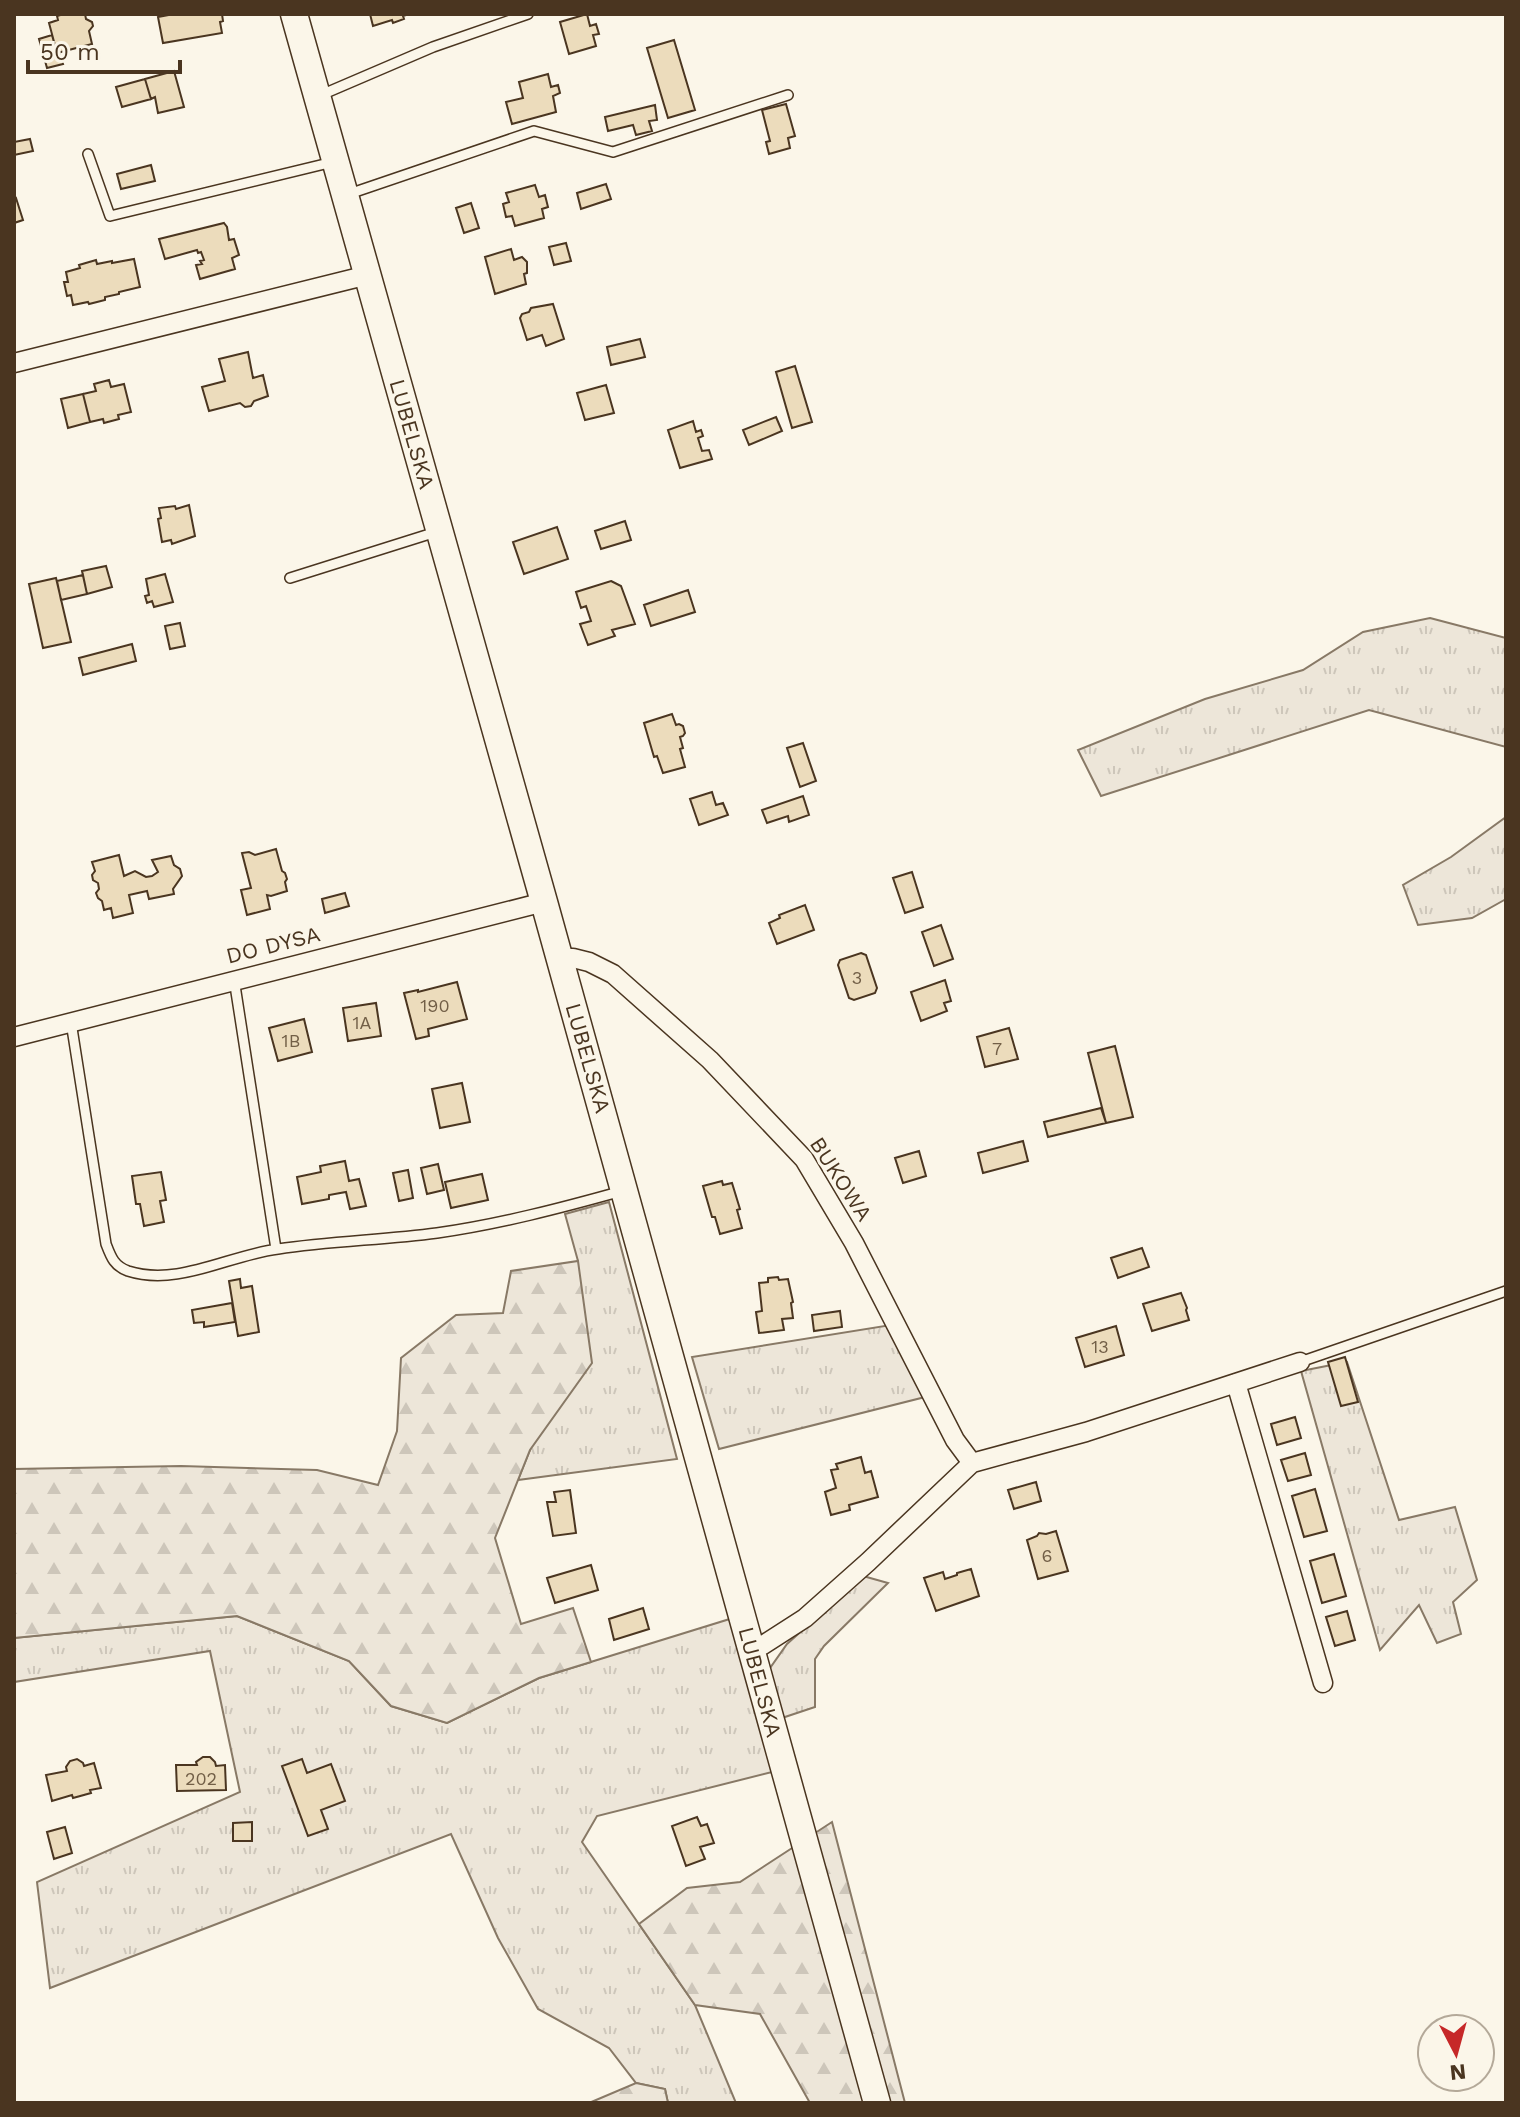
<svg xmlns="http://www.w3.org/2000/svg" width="1520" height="2117" font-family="'Work Sans',sans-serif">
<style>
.grass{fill:url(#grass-tufts);stroke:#887966;stroke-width:2}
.forest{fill:url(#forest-firs);stroke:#887966;stroke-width:2}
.building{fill:#ecdcbc;stroke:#4a3520;stroke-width:2}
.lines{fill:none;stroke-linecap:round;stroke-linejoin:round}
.lane-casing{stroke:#4a3520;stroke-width:12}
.street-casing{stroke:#4a3520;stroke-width:21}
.secondary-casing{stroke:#4a3520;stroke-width:29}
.lane{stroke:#fbf6e9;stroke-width:9}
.street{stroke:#fbf6e9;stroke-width:18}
.secondary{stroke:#fbf6e9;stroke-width:26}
.labels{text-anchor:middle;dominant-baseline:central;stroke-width:6;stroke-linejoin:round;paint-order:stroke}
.number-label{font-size:18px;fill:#725f47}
.street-label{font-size:22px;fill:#4a3520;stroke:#fbf6e9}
</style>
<defs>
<pattern id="grass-tufts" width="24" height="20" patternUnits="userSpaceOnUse" patternTransform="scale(2)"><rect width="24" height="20" fill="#ede6d9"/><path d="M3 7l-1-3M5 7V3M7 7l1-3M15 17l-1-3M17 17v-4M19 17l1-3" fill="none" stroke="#cdc6ba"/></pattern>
<pattern id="forest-firs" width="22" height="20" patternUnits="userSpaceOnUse" patternTransform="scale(2)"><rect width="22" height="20" fill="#ede6d9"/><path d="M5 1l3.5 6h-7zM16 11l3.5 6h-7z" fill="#cdc6ba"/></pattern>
</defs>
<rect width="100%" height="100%" fill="#fbf6e9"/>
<!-- grass -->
<path class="grass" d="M1430 618 1506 638V747L1369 710 1101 796 1078 750 1205 699 1303 670 1363 632Z
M1506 817V899L1472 918 1418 925 1403 885 1451 857Z
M609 1202 677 1459 518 1480 530 1450 578 1261 565 1214Z
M897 1324 933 1395 719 1449 692 1357Z
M1347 1362 1399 1520 1455 1507 1477 1580 1453 1602 1461 1634 1437 1643 1419 1605 1380 1650 1301 1371Z
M863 1576 888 1583 824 1646 815 1659V1707L767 1723 780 1770 597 1816 582 1842 695 2005 736 2103H668L665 2089 636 2083 609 2048 538 2009 498 1938 451 1834 50 1988 37 1882 240 1792 210 1651 14 1682V1638L237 1616 349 1661 391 1706 447 1723 539 1678 733 1618 770 1668 787 1644Z"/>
<!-- forest -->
<path class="forest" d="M578 1261 592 1363 530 1450 495 1538 521 1624 573 1608 591 1662 539 1678 447 1723 391 1706 349 1661 237 1616 14 1638V1469L181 1466 317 1470 378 1485 397 1431 401 1358 456 1315 503 1313 511 1271Z
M832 1822 905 2103H810L760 2014 695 2005 639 1924 687 1888 740 1882Z
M636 2083 665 2089 668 2103H589Z"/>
<!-- building -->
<path class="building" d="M64 14H85L86 19 92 22 93 26 89 31 92 44 57 53 49 23 58 20 57 16Z
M174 14H222L223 21 220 22 222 33 163 43 158 17Z
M370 14H409L403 16 404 19 393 23 392 20 373 26Z
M587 14 590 26 596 24 599 34 593 35 596 46 569 54 560 22Z
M52 35 57 53H59L63 64 47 68 39 39Z
M674 40 695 110 668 118 647 48Z
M174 71 184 107 158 113 155 97 151 99 145 79Z
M548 74 551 87 558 85 560 93 553 96 556 112 512 124 506 102 523 98 519 82Z
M145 79 151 99 122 107 116 87Z
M786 104 795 136 788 138 790 148 769 154 766 142 770 141 762 110Z
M655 105 657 120 649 121 652 131 636 135 633 125 608 131 605 117Z
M30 139 33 151 14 155V142Z
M151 165 155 181 121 189 117 174Z
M606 184 611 199 581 209 577 193Z
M535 185 539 197 545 195 548 207 542 209 544 218 515 226 512 216 506 217 503 204 509 202 506 193Z
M16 198 23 220 14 223V199Z
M471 203 479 228 464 233 456 208Z
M224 223 227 227 229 240 234 239 239 255 232 258 235 269 200 279 196 265 202 264 200 261 204 260 201 252 198 253 197 250 165 259 159 239Z
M566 243 571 261 554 265 549 247Z
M511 249 514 260 522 257 527 262V273L524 274 526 284 495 294 485 257Z
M134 259 140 287 119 292V294L105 297V300L89 304 88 302 73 305 71 295 67 296 64 282H68L66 272 80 268 79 265 96 260 97 264 112 261V263Z
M553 304 564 339 546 346 542 335 527 340 520 318 522 314 529 312 531 308Z
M640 339 645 357 611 365 607 347Z
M248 352 253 378 263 375 268 396 254 401 251 406 245 407 240 403 209 411 202 387 225 381 219 359Z
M795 366 812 422 792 428 776 372Z
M109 380 111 387 124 384 131 412 118 415 119 419 104 423 103 419 90 422 83 394 96 391 94 384Z
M606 385 614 413 585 420 577 393Z
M83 394 90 422 68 428 61 399Z
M776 417 782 431 749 445 743 430Z
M693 421 696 432 701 430 703 436 698 438 702 451 709 450 712 459 680 468 668 430Z
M189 505 195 536 172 544 171 540 162 542 158 519 161 518 159 508 175 506 176 509Z
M625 521 631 540 601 549 595 531Z
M557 527 568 559 524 574 513 542Z
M106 566 112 587 87 594 82 571Z
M165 574 173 602 154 607 152 601 147 603 145 596 149 595 146 579Z
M83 575 87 594 61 600 57 581Z
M56 578 71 642 43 648 29 584Z
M611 581 621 586 635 624 612 630 615 636 588 645 580 624 591 621 586 606 581 608 576 592Z
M688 590 695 612 651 626 644 605Z
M180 623 185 646 170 649 165 626Z
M132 644 136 661 83 675 79 658Z
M672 714 676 725 679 724 683 726 685 733 683 736 680 737 683 748 680 749 685 767 663 773 657 756 654 757 644 723Z
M803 743 816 781 800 787 787 748Z
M712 792 716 805 723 803 728 815 699 825 690 799Z
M803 796 809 815 789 822 788 816 767 823 762 810Z
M276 849 282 871 285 873 287 879 285 882 287 891 271 896 267 895 270 909 247 915 241 890 251 888 242 853 249 852 255 855Z
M119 855 124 876 135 871 146 877 152 876 158 872 152 860 171 856 174 865 180 869 182 876 173 889 174 894 149 899 147 891 129 895 133 913 113 918 111 908 104 910 102 901 98 898 96 893 99 889 98 883 93 880 92 875 95 871 92 862Z
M912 872 923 907 905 913 893 878Z
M345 893 349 906 325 913 322 899Z
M805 905 814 930 777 944 769 923 780 918 779 915Z
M941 925 953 959 934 966 922 932Z
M861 953 866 955 877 988 875 993 854 1000 849 998 838 965 840 960Z
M945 980 951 1001 944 1003 947 1011 921 1021 911 992Z
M457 982 467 1019 428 1029 429 1036 416 1039 404 993 418 990V992Z
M376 1003 381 1036 348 1041 343 1008Z
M304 1019 312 1052 278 1061 269 1028Z
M1009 1028 1018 1059 985 1067 977 1037Z
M1115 1046 1133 1117 1106 1123 1088 1053Z
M462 1083 470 1122 440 1128 432 1089Z
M1101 1108 1106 1123 1048 1137 1044 1122Z
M1023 1141 1028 1161 983 1173 978 1153Z
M919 1151 926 1176 903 1183 895 1158Z
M345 1161 349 1181 359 1179 366 1206 350 1209 346 1192 329 1195V1199L302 1204 297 1177 321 1172 320 1166Z
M438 1164 444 1190 427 1194 421 1168Z
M408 1170 413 1198 399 1201 393 1173Z
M161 1172 166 1200 160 1201 164 1222 144 1226 140 1204H136L132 1176Z
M482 1174 488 1200 451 1208 445 1182Z
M722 1181 723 1185 732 1183 740 1209 737 1210 742 1228 720 1234 715 1217H712L703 1186Z
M1142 1248 1149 1267 1118 1278 1111 1258Z
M778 1277 779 1280 788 1279 793 1302 791 1303 793 1318 782 1319 784 1330 759 1333 756 1312 762 1311 759 1283 768 1282V1278Z
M240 1279 241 1288 252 1286 259 1332 238 1336 229 1281Z
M1181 1293 1187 1308 1186 1310 1189 1320 1152 1331 1143 1304Z
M232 1303 235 1322 204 1327V1322L194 1323 192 1310Z
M840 1311 842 1327 814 1331 812 1315Z
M1116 1326 1124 1355 1085 1367 1076 1338Z
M1345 1357 1358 1402 1341 1406 1328 1362Z
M1295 1417 1301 1438 1277 1445 1271 1424Z
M1305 1453 1311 1475 1288 1481 1281 1460Z
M861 1457 865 1473 871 1471 878 1497 849 1505 850 1510 831 1515 825 1492 836 1488 831 1470 838 1469 836 1464Z
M1036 1482 1041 1501 1014 1509 1008 1490Z
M1315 1489 1327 1531 1304 1537 1292 1496Z
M570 1490 576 1533 553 1536 547 1502H556L554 1492Z
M1056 1531 1068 1571 1038 1579 1027 1540 1037 1536 1039 1533 1046 1534Z
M1334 1554 1346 1596 1322 1603 1310 1561Z
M591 1565 598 1590 555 1603 547 1578Z
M971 1569 979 1596 936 1611 924 1578 943 1572 945 1579 957 1575V1573Z
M643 1608 649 1629 614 1640 609 1619Z
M1347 1611 1355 1640 1335 1646 1326 1617Z
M203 1757H210L215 1762 216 1766 225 1765 226 1790 177 1791 176 1765H197L196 1762Z
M77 1759 83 1763 84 1766 94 1763 101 1788 90 1790 91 1793 73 1798 72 1795 52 1801 46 1775 67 1771 66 1767 70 1761Z
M302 1759 307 1773 331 1764 345 1801 321 1810 328 1829 308 1836 282 1766Z
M697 1817 701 1826 707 1824 714 1843 700 1847 705 1859 686 1866 672 1826Z
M252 1822V1841H233V1823Z
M65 1827 72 1853 54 1859 47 1832Z"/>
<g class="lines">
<!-- lane casing -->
<g class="lane-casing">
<path id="lane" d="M321 95 433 47 528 14
M88 154 110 216 333 162
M346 195 534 131 613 152 788 95
M290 578 436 532
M234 979 276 1249
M71 1022 106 1244C111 1257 114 1266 128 1271 178 1287 229 1255 278 1249 331 1241 384 1240 437 1233 500 1224 561 1208 622 1191
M1300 1362 1506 1291"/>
</g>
<!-- street casing -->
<g class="street-casing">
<path id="street" d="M14 363 368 275
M560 958H573L589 962 613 974 710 1060 804 1159 854 1243 955 1440 972 1463
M14 1037 544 902
M1236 1383 1323 1683
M751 1650 763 1645 805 1618 868 1562 972 1463 1086 1432 1300 1362"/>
</g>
<!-- secondary casing -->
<g class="secondary-casing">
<path id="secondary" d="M294 14 544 902 877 2103"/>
</g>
<!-- lane -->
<use href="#lane" class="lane"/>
<!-- street -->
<use href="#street" class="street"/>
<!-- secondary -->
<use href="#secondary" class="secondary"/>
</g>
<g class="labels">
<!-- number labels -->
<g class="number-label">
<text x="857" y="977">3</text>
<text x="435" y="1005">190</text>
<text x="362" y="1022">1A</text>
<text x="291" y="1040">1B</text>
<text x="997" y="1048">7</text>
<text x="1100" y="1346">13</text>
<text x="1047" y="1555">6</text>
<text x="201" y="1778">202</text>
</g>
<!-- street labels -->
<g class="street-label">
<text transform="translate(412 434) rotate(74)">LUBELSKA</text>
<text transform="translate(273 945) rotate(-14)">DO DYSA</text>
<text transform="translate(588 1058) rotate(74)">LUBELSKA</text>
<text transform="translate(841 1179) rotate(57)">BUKOWA</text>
<text transform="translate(760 1682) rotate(75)">LUBELSKA</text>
</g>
</g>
<!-- border -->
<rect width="1520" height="2117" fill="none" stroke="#4a3520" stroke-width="32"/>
<!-- north arrow -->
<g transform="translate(1456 2053) rotate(174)"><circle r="38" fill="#fbf6e9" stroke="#b4a999" stroke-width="2"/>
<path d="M0-6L14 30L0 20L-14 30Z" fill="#c62828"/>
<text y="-12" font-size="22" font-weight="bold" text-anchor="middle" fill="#4a3520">N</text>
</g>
<!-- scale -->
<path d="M28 60v12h152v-12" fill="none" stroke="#4a3520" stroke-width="4"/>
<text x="40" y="60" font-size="24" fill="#4a3520" stroke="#fbf6e9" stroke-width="6" paint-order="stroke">50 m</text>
</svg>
